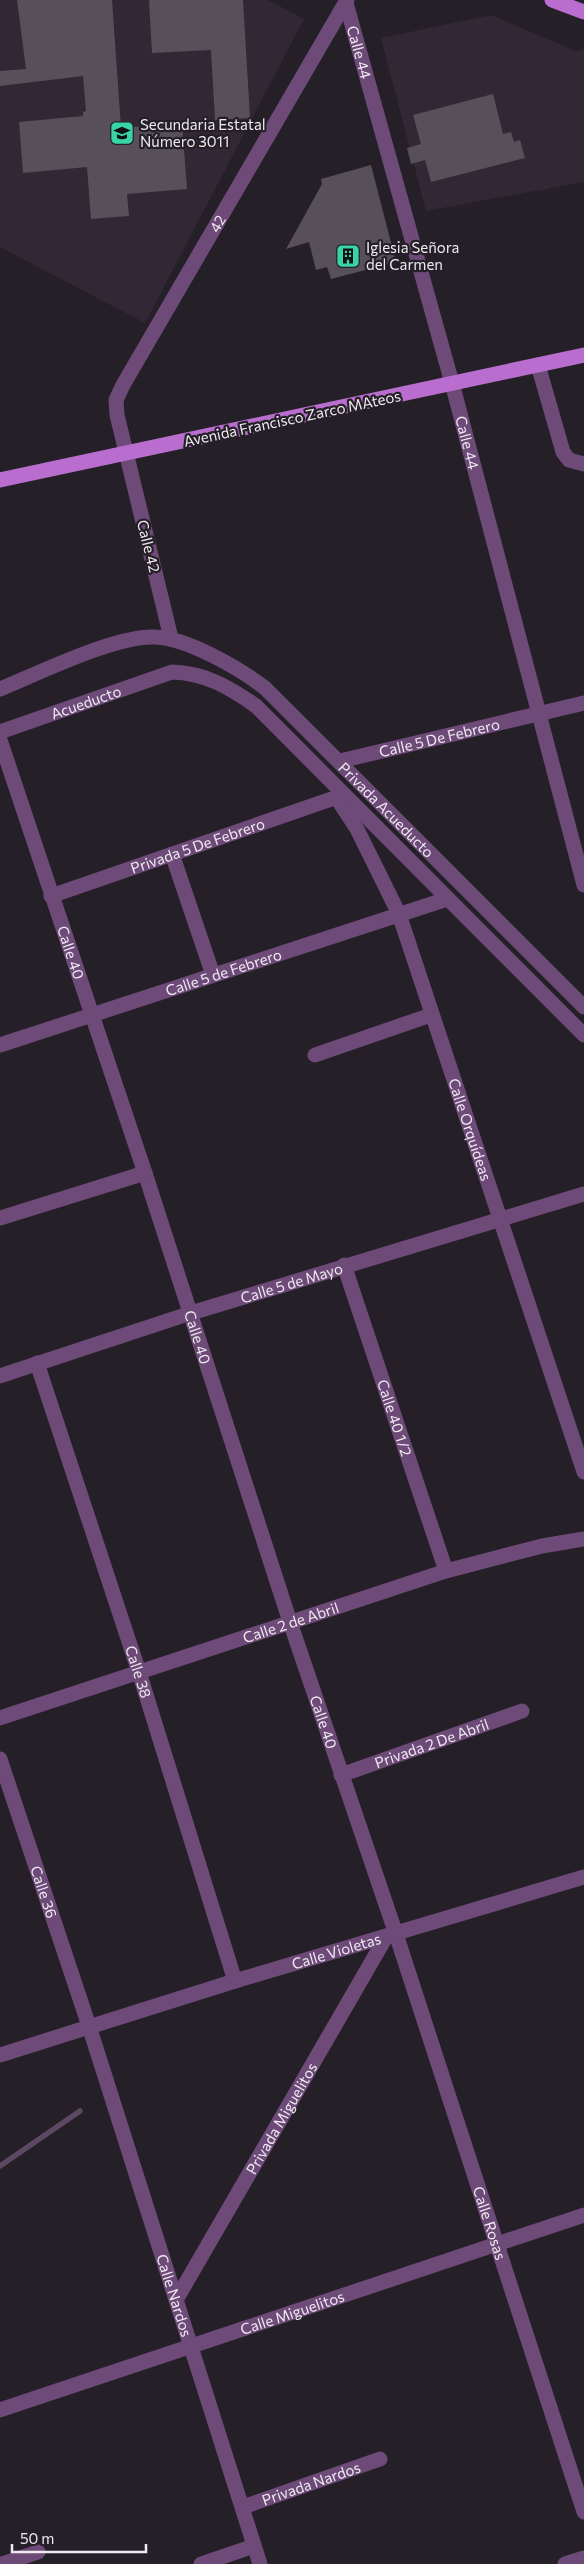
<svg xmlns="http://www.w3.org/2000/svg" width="584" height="2564" font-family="Commissioner,sans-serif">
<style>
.built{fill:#322835}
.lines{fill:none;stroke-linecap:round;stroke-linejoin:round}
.stream{stroke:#5c4863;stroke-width:5.5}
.building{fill:#575059}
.minor{stroke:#6d4a78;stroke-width:15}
.major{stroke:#b96ecf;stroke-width:15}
.labels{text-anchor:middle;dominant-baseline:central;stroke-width:4.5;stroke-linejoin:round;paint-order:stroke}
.street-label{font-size:15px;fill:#eeeaf0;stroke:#251f27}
.poi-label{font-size:15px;fill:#eeeaf0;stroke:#251f27;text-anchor:start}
</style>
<rect width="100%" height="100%" fill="#251f27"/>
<!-- built -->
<path class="built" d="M0 0H268L304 19 145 323 0 247Z
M491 15 576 51 584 49V182L426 211 381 38Z"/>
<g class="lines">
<!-- stream -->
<path class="stream" d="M0 2166 80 2111"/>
</g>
<!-- building -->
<path class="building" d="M17 0H112L121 128 182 123 187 189 127 194 129 216 91 219 87 167 23 173 19 122 83 116V112L86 111 83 76 0 86V71L26 69Z
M149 0H243L250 118 215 120 211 50 152 53Z
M493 94 503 134 511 132 514 142 520 140 525 158 431 182 425 160 411 164 407 148 421 144 413 115Z
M371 165 396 262 331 279 327 267 316 270 309 242 286 249 322 184 321 179Z"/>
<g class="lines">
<!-- minor -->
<g class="minor">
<path id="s1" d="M346 3 452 383 584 885"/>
<path d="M538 365 563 452 569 460 584 464"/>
<path id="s2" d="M171 638 117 415 116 400 123 385 347 0"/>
<path id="s3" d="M0 689C39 673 116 635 155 637 187 638 239 668 265 688L584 1007"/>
<path id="s4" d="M0 732 172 672C205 673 229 687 256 706L584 1035"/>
<path id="s5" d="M0 740 145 1173 290 1622 396 1934 584 2512"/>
<path id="s6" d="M340 761 584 703"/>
<path id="s7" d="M336 797 357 829 399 914 584 1472"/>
<path d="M172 854 213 975"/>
<path id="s8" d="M51 896 343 795"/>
<path id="s9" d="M0 1045 447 899"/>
<path d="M315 1055 431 1015"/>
<path d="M0 1218 145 1173"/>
<path id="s10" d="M344 1265 446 1571"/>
<path id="s11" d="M37 1363 139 1672 235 1981"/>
<path id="s12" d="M0 1376 191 1313 584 1194"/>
<path id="s13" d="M0 1718 446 1571 542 1546 584 1539"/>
<path id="s14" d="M0 1759 89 2026 260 2564"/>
<path id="s15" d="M341 1775 522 1711"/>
<path id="s16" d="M0 2055 235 1981 584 1877"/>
<path id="s17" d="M176 2300 386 1937"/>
<path id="s18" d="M0 2410 584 2215"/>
<path id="s19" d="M243 2507 380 2459"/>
<path d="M2 2564 38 2552"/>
<path d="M201 2564 254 2546"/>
<path d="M565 2564 584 2558"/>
</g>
<!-- major -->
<path class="major" d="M552 0 584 12
M0 480 584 355"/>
</g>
<!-- icons -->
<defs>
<g id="school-square" transform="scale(1.25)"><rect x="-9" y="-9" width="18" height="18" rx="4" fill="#38d4a6" stroke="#251f27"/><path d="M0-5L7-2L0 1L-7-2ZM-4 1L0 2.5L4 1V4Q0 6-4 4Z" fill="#111"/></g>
<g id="building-square" transform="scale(1.25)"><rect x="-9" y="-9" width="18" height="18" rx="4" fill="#38d4a6" stroke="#251f27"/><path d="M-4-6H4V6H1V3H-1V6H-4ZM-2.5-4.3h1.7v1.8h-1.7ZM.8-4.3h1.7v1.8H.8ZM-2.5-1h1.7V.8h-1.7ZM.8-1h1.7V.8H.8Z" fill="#111"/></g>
</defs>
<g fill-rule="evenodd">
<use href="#school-square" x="122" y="133"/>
<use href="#building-square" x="348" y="256"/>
</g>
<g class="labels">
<!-- street labels -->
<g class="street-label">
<text stroke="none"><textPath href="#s1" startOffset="51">Calle 44</textPath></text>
<text stroke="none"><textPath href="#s2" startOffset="448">42</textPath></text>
<text transform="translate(292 418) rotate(-12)">Avenida Francisco Zarco MAteos</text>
<text stroke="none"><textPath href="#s1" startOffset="456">Calle 44</textPath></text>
<text transform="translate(149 546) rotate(76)">Calle 42</text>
<text stroke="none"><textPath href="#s4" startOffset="91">Acueducto</textPath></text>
<text stroke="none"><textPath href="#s6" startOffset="102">Calle 5 De Febrero</textPath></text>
<text stroke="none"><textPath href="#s3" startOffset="459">Privada Acueducto</textPath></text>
<text stroke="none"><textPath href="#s8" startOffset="155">Privada 5 De Febrero</textPath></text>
<text stroke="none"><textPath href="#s5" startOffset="224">Calle 40</textPath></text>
<text stroke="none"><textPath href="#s9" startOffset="235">Calle 5 de Febrero</textPath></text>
<text stroke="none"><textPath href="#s7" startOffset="360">Calle Orquídeas</textPath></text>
<text stroke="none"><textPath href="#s12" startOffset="306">Calle 5 de Mayo</textPath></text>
<text stroke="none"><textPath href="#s5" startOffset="629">Calle 40</textPath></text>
<text stroke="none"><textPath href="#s10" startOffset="161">Calle 40 1/2</textPath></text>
<text stroke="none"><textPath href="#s13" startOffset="306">Calle 2 de Abril</textPath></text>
<text stroke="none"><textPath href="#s11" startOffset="325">Calle 38</textPath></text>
<text stroke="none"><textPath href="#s5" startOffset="1034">Calle 40</textPath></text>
<text stroke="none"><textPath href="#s15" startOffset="96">Privada 2 De Abril</textPath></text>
<text stroke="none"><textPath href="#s14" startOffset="140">Calle 36</textPath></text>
<text stroke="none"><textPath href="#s16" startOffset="352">Calle Violetas</textPath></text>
<text stroke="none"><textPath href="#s17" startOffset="210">Privada Miguelitos</textPath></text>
<text stroke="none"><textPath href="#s5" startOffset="1562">Calle Rosas</textPath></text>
<text stroke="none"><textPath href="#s14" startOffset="564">Calle Nardos</textPath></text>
<text stroke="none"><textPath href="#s18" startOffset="308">Calle Miguelitos</textPath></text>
<text stroke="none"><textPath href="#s19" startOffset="72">Privada Nardos</textPath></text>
</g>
<!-- poi labels -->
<g class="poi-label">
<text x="140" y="124">Secundaria Estatal<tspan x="140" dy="17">Número 3011</tspan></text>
<text x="366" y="247">Iglesia Señora<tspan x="366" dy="17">del Carmen</tspan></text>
</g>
</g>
<!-- scale -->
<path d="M12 2544v8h134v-8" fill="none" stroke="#eeeaf0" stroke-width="2.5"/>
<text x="20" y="2544" font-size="15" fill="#eeeaf0" stroke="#251f27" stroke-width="4" paint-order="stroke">50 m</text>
</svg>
